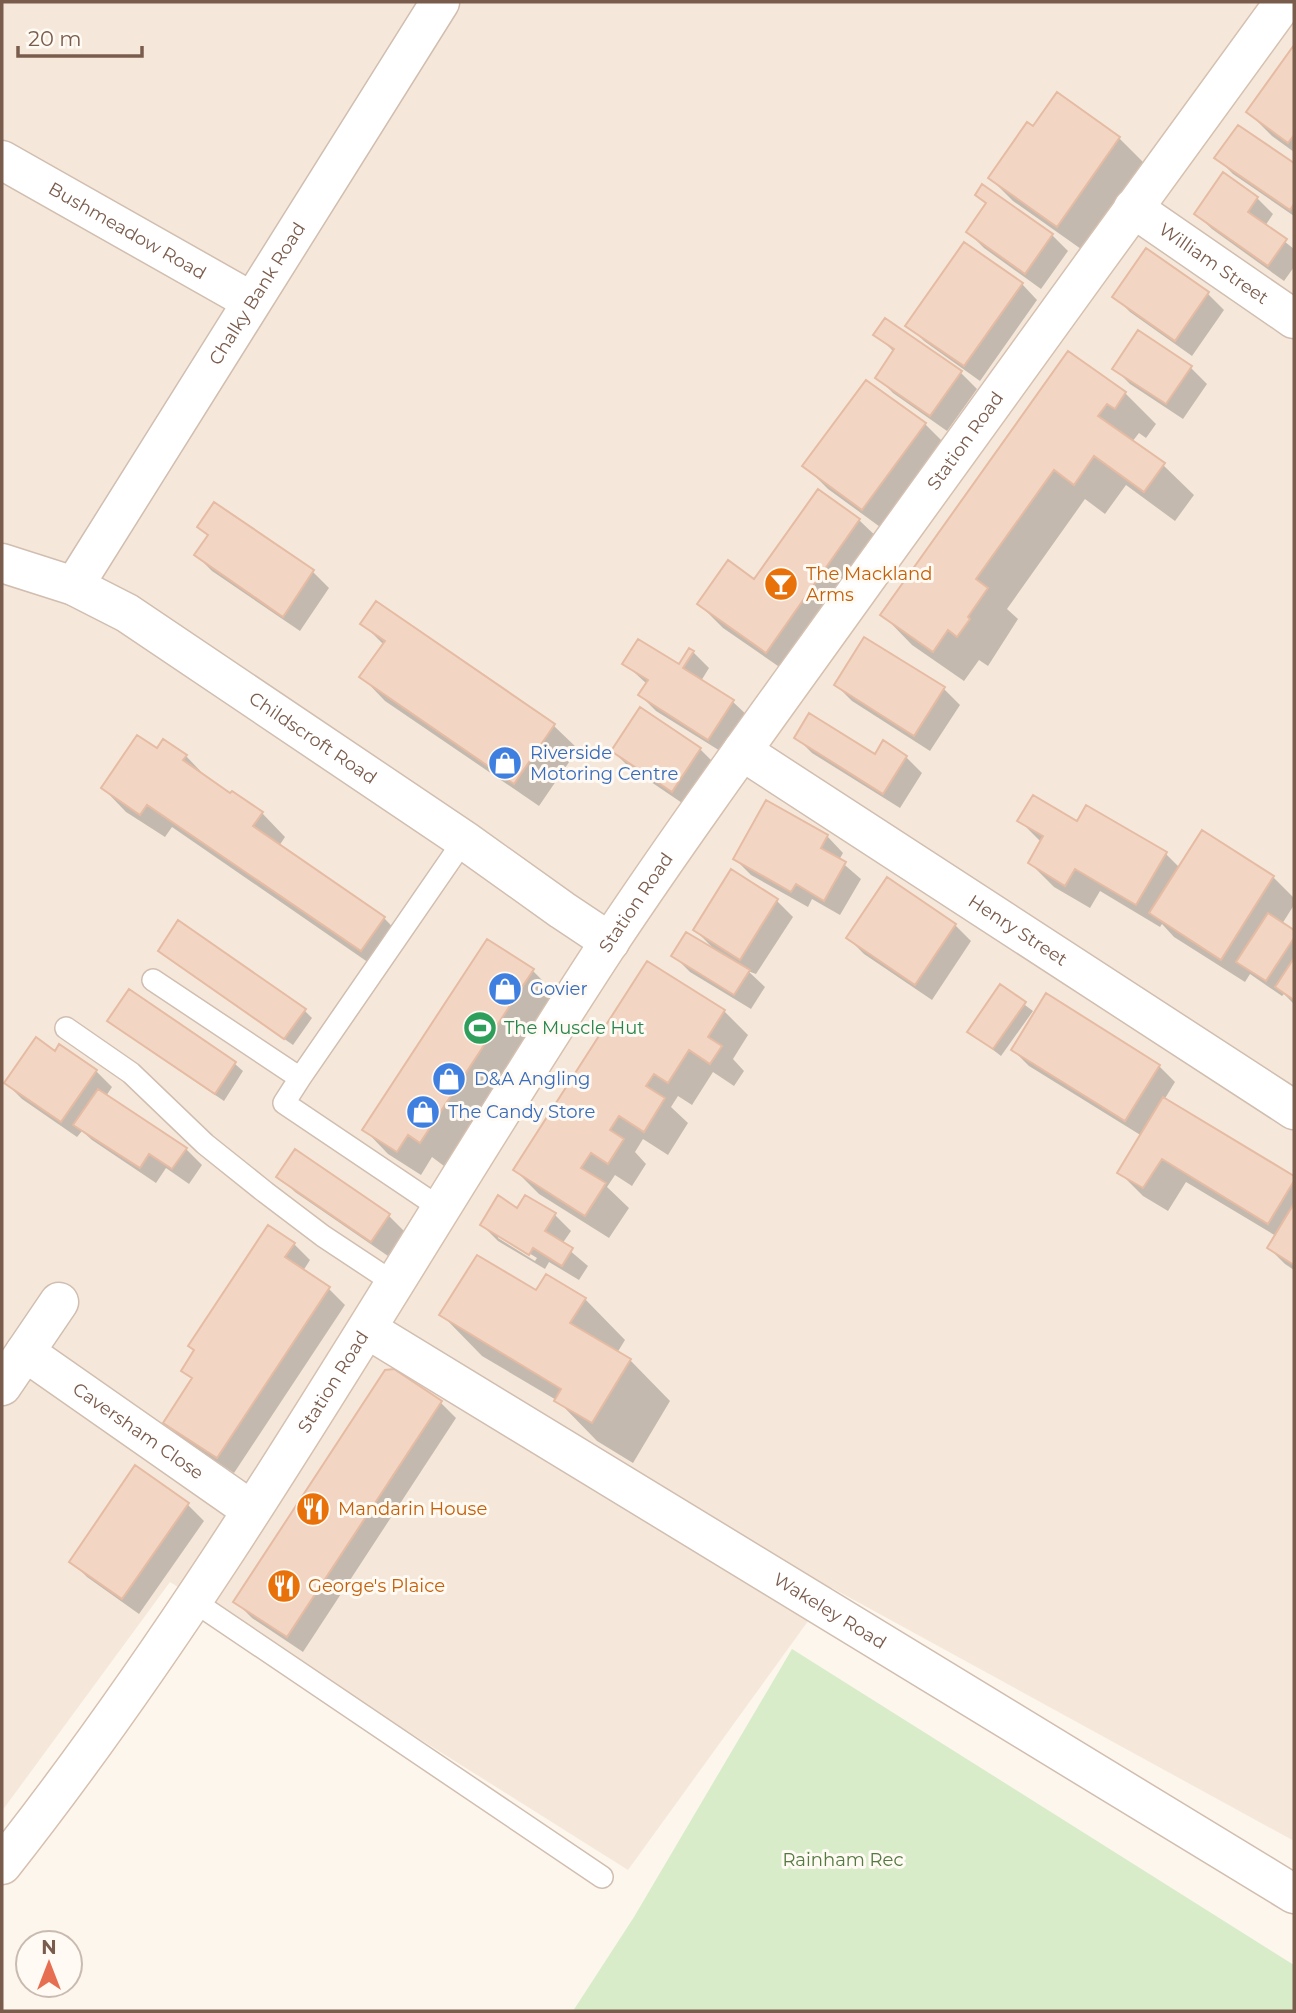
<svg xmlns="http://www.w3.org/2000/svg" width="1296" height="2013" font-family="Montserrat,sans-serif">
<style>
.residential{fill:#f5e8da}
.green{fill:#d8ecc9}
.shadow{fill:#0003;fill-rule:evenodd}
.building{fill:#f3d5c3;stroke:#e6bba3;stroke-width:2}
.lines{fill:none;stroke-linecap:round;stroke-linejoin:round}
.service-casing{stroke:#d1beb0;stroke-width:24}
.minor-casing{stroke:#d1beb0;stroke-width:41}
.secondary-casing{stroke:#d6c0b0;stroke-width:41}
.service{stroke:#fff;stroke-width:21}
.minor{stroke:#fff;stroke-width:38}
.secondary{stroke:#fff;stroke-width:38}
.labels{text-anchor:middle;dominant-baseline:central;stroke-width:6;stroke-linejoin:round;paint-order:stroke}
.street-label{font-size:18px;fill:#7a5c4d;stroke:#fffaf3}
.food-label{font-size:18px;fill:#c56008;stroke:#fffaf3;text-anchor:start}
.shop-label{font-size:18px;fill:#366cbe;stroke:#fffaf3;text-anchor:start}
.leisure-label{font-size:18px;fill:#27864d;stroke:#fffaf3;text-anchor:start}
.park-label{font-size:18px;fill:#537a41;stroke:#fffaf3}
</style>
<rect width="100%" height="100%" fill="#fdf6ec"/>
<!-- residential -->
<path class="residential" d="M2 2H1294V1841L832 1588 628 1870 170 1582 2 1811Z"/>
<!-- green -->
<path class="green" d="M792 1649 1294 1965V2011H573L634 1917Z"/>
<!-- shadow -->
<path class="shadow" d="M1294 48V152L1272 136 1248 112Z
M1058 94 1119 138 1143 162 1081 249 1013 201 990 178 1033 128Z
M1238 127 1294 165V216L1233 174 1217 158Z
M1224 175 1257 198 1273 214 1265 226 1294 249V267L1284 281 1212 229 1196 214Z
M977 195 1052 235 1068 251 1041 289 984 248 968 232 987 205Z
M1146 251 1208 294 1224 310 1192 356 1130 312 1114 296Z
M1022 284 1037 300 980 381 924 341 908 325Z
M885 320 961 373 977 389 947 431 893 393 877 377 894 352 876 334Z
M1069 353 1125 393 1156 424 1146 438 1139 433 1132 442 1163 465 1194 495 1175 521 1126 485 1105 514 1085 499 1007 609 1018 619 988 666 979 660 964 681 912 645 882 614Z
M1114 368H1191L1207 384 1183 419 1130 384Z
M867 382 925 424 949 448 887 532 828 489 805 466Z
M214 504 313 572 329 588 300 631 212 571 196 555 209 537 199 527Z
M859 520 883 543 791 675 723 628 699 604 755 581Z
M376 604 554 726 578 749 539 806 385 701 362 677 384 645 362 623Z
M693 652 709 668 701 681 732 701 749 717 725 754 656 711 640 695 647 684 624 663 680 667Z
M836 685 944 689 960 705 930 751 852 701Z
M796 737 876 757H906L922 773 900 808 812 753Z
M700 749 716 765 688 807 629 767 613 751Z
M157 750 186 756 209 780 262 813 285 837 279 846 384 918 407 942 385 974 172 827 165 837 126 812 103 788Z
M767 802 827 836 843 853 839 860 861 879 840 915 812 899 808 907 751 875 735 859Z
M1020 821 1078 823 1166 854 1180 868 1203 832 1273 877 1294 898V905L1282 924 1294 932V1004L1284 994 1282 996 1250 974 1245 982 1174 937 1162 924 1160 927 1100 891 1090 908 1054 887 1030 863 1042 843Z
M732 871 777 901 793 917 756 974 748 971 765 987 751 1009 690 972 674 956 715 950 695 930Z
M955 925 971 941 932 1000 864 954 848 938Z
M160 950 305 1011 312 1018 293 1045 168 958Z
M648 963 724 1011 748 1035 733 1059 744 1071 734 1086 713 1072 692 1105 678 1096 671 1107 688 1123 668 1155 643 1139 635 1152 646 1164 632 1186 615 1175 607 1187 629 1208 609 1238 539 1194 515 1170Z
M533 971 556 994 444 1166 432 1157 421 1175 388 1154 365 1130Z
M1001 987 1033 1011 1001 1056 970 1032Z
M129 992 235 1064 243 1071 224 1101 117 1028 109 1021Z
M60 1046 96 1071 112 1087 106 1096 186 1149 202 1165 189 1184 166 1168 156 1183 92 1140 82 1131 77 1137 22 1099 6 1083 56 1053Z
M1013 1050 1159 1066 1175 1082 1164 1100 1294 1178V1270L1285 1264 1269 1248 1276 1236 1186 1182 1168 1211 1143 1196 1120 1173 1142 1136 1029 1066Z
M279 1176 388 1215 404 1231 388 1256 295 1192Z
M518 1210 555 1215 571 1231 562 1244 588 1266 579 1280 549 1262 545 1269 498 1241 482 1225ZM498 1234 537 1258 535 1261 498 1238Z
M294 1244 310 1260 303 1271 329 1289 345 1305 234 1473 181 1438 165 1422 193 1380 183 1371Z
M536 1292 585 1299 625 1340 617 1353 630 1360 670 1401 633 1463 597 1441 558 1401 482 1356 442 1315Z
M440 1402 456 1418 303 1652 252 1618 236 1602Z
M188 1505 204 1521 139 1614 87 1577 71 1561Z"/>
<!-- building -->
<path class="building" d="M1294 45V135L1288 143 1246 112Z
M1057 92 1120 137 1057 227 988 178 1027 122 1033 126Z
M1238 125 1294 163V204L1290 210 1214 158Z
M1223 172 1258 197 1248 212 1287 239 1268 266 1194 214Z
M982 184 1053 234 1025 274 966 232 986 203 975 195Z
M964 242 1023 283 964 366 905 326Z
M1146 248 1209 292 1175 341 1112 297Z
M885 318 962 371 930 416 875 378 894 349 873 335Z
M1138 330 1192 366 1166 404 1112 369Z
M1068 351 1126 392 1115 409 1107 404 1098 416 1165 463 1144 492 1094 456 1074 485 1054 470 976 579 988 588 968 617 970 619 957 637 948 630 933 652 880 615Z
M866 380 926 423 862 510 802 466Z
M818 489 860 519 766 653 697 604 728 560 754 579Z
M214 502 314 570 283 617 194 555 208 535 197 527Z
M376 601 555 724 514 784 359 677 385 641 360 624Z
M864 637 945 687 914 736 834 685Z
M638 639 679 664 689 648 694 651 683 668 734 700 708 740 638 695 648 680 622 664Z
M640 707 701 748 672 792 611 751Z
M809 713 875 754 883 740 907 756 883 794 794 738Z
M137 735 157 748 163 739 187 755 183 760 230 793 232 791 263 812 253 826 385 917 361 951 147 805 140 815 101 788Z
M1033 795 1077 821 1086 805 1167 852 1136 905 1075 869 1065 886 1028 863 1043 836 1017 821Z
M766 800 828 835 821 848 846 862 824 901 796 884 791 892 733 859Z
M1202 830 1274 876 1221 960 1149 913Z
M731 869 778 899 740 960 693 930Z
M887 877 956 924 915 985 846 938Z
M1268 913 1294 930V938L1266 981 1236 962Z
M178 920 306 1009 284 1039 158 951Z
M686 932 750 970 734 995 671 956Z
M487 939 534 969 420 1143 408 1135 397 1152 362 1130Z
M1294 958V1000L1275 987Z
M647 961 725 1010 708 1037 722 1046 710 1064 689 1050 668 1083 654 1074 646 1086 665 1098 644 1132 619 1116 610 1130 624 1139 608 1164 591 1153 581 1168 606 1183 585 1216 513 1170Z
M1000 984 1026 1002 993 1049 967 1032Z
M129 989 236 1062 215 1094 107 1021Z
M1046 993 1160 1065 1125 1121 1011 1050Z
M36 1037 55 1051 59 1044 97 1070 61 1122 4 1083Z
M98 1089 187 1148 172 1169 149 1154 140 1168 73 1125Z
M1163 1097 1294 1176V1181L1268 1224 1162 1159 1143 1188 1117 1173Z
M295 1149 390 1214 371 1242 276 1177Z
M498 1195 517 1208 525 1195 556 1213 545 1231 573 1248 562 1266 533 1248 529 1255 480 1225Z
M1293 1205H1294V1265L1267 1248Z
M268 1225 295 1243 285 1257 330 1287 217 1458 163 1423 192 1378 181 1371 194 1350 188 1346Z
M477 1255 536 1290 546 1274 586 1298 570 1323 631 1359 592 1423 554 1401 561 1389 439 1315Z
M394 1369 442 1401 287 1637 233 1602 385 1370Z
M135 1465 189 1503 122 1599 69 1562Z"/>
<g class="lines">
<!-- service casing -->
<g class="service-casing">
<path id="service" d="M153 980 300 1078 284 1103 440 1208
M66 1028 131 1073 205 1144 265 1192 323 1236 394 1283
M300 1078 464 840
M192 1600 602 1877"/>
</g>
<!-- minor casing -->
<g class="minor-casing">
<g id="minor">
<path id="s1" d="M2 160 251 301"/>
<path id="s2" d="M1133 208 1294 319"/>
<path id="s3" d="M2 563 74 586 127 613 464 840 562 910 610 942"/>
<path id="s4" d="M74 586 440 2"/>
<path id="s5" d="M742 751 1294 1110"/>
<path id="s6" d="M367 1329 1294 1894"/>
<path id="s7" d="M25 1352 251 1510"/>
<path d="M2 1386 59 1302"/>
</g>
</g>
<!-- secondary casing -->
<g class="secondary-casing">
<g id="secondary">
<path id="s8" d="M2 1865C230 1576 407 1251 608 944 692 818 782 696 870 573 1008 382 1145 192 1284 2"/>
</g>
</g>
<!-- service -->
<use href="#service" class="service"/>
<!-- minor -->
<use href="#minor" class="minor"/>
<!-- secondary -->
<use href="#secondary" class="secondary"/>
</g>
<!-- icons -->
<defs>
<g id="bar-disc" transform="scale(1.75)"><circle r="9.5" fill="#e8710a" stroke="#fffaf3"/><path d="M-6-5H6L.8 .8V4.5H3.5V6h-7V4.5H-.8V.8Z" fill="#fff"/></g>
<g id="shop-disc" transform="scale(1.75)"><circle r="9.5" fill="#3f7fe0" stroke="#fffaf3"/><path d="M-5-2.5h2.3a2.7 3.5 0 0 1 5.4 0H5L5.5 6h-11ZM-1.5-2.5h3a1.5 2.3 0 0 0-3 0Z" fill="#fff"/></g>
<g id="stadium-disc" transform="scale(1.75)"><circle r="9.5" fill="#2e9e5b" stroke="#fffaf3"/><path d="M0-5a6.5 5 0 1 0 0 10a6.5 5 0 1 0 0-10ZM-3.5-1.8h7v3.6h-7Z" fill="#fff"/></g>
<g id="restaurant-disc" transform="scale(1.75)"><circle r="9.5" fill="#e8710a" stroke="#fffaf3"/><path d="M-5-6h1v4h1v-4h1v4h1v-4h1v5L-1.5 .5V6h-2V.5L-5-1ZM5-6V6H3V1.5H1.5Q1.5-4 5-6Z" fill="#fff"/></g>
</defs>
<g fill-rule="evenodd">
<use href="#bar-disc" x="781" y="584"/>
<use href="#shop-disc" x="505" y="763"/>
<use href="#shop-disc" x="505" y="989"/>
<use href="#stadium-disc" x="480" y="1028"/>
<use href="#shop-disc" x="449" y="1079"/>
<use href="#shop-disc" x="423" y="1112"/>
<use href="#restaurant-disc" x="313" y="1509"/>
<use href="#restaurant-disc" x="284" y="1586"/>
</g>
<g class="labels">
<!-- street labels -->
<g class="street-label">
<text stroke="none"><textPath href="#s1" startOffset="144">Bushmeadow Road</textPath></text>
<text stroke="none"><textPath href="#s2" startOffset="98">William Street</textPath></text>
<text stroke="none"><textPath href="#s4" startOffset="345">Chalky Bank Road</textPath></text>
<text stroke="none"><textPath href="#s8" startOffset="1720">Station Road</textPath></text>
<text stroke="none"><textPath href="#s3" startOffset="359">Childscroft Road</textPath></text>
<text stroke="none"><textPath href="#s8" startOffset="1153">Station Road</textPath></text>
<text stroke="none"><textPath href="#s5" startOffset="329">Henry Street</textPath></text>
<text stroke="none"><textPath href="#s8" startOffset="586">Station Road</textPath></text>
<text stroke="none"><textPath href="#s7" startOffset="138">Caversham Close</textPath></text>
<text stroke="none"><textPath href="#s6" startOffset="542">Wakeley Road</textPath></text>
</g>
<!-- food labels -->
<g class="food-label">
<text x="806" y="574">The Mackland<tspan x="806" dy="21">Arms</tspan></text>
<text x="338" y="1509">Mandarin House</text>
<text x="308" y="1586">George's Plaice</text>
</g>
<!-- shop labels -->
<g class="shop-label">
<text x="530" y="753">Riverside<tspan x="530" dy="21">Motoring Centre</tspan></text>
<text x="530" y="989">Govier</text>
<text x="474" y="1079">D&amp;A Angling</text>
<text x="448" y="1112">The Candy Store</text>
</g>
<!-- leisure labels -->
<g class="leisure-label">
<text x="504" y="1028">The Muscle Hut</text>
</g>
<!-- park labels -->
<g class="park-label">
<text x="843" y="1860">Rainham Rec</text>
</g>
</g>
<!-- border -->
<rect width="1296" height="2013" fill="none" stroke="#7a5c4d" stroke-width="7"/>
<!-- north arrow -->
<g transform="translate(49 1964)"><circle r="33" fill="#fffaf3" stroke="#cabbb1" stroke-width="2"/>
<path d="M0-5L12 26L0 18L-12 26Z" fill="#e76f51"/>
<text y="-10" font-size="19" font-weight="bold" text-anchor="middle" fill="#7a5c4d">N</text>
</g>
<!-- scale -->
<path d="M18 46v10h124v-10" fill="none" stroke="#7a5c4d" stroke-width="3.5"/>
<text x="28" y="46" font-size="21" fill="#7a5c4d" stroke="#fffaf3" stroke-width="5" paint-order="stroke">20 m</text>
</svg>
